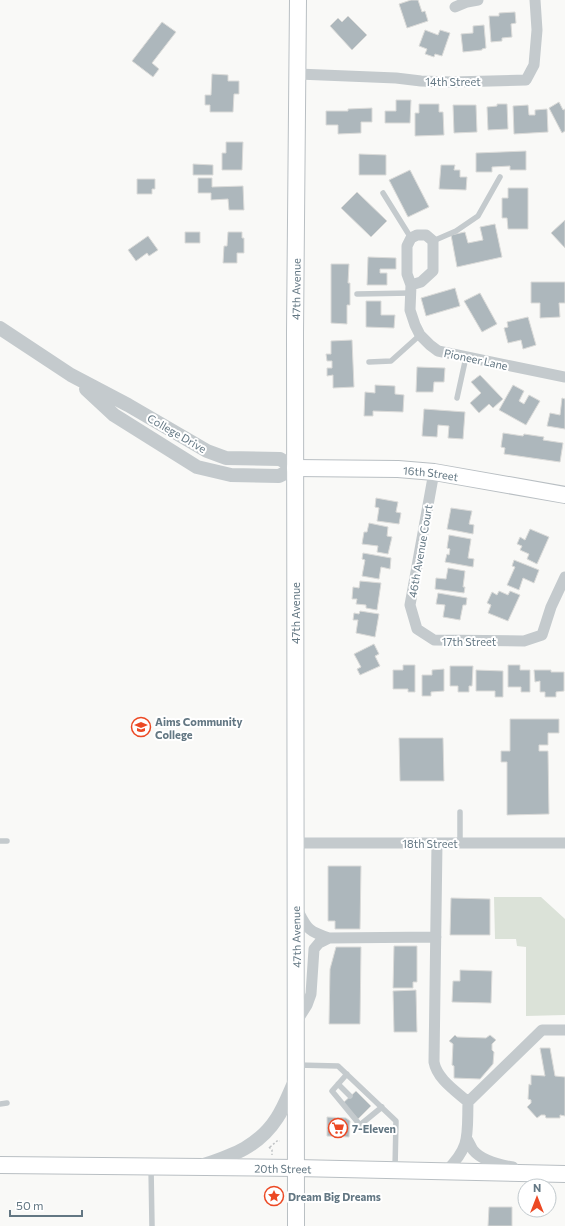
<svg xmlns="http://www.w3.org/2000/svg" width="565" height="1226" font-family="Commissioner,sans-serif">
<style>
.grass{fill:#dbe2d8}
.building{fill:#adb7bc;stroke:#dbdbd9}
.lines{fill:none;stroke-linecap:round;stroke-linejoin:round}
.secondary-casing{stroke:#b9bfc3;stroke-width:18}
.path{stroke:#c0c3c5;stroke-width:1.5;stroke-dasharray:2 2;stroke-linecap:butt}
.service{stroke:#c4cacd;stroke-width:5.5}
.minor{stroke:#c4cacd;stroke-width:11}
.tertiary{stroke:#c4cacd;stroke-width:14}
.secondary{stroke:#fff;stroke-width:16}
.labels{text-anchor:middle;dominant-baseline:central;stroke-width:4;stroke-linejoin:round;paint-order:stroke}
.street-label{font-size:11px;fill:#637783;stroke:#fff}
.poi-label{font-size:11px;font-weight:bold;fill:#637783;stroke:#fff;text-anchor:start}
</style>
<rect width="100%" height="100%" fill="#f9f9f7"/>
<!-- grass -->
<path class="grass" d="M494 897H541L565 919V1015L526 1016V947L517 946 516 939H495Z"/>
<!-- building -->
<path class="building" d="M411 0H418L422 12 425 11 428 21 407 28 399 4Z
M515 12 516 23 511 24 512 37 502 38V41L491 42 489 16H499V13Z
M348 16 367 35 352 50 330 26 338 18 342 22Z
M162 22 176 32 152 63 159 69 153 77 132 61Z
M484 25 486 48 482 49V50L463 52 461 34 473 33V26Z
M425 30 438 35 440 30 450 33 442 56 435 54 434 57 425 54 427 49 419 46Z
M212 74 228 75V81H239V94H234L233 112H210V105H205V95H211Z
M396 100H411L410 123H385V111H396Z
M559 102 563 110 565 109V131L562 133 549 108Z
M419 104H439V112H443L444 135 415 136V113H419Z
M497 104H507L508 129 488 130 487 107 497 106Z
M453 105H476L477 132 454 133Z
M528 105 529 115H535V110L547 109 548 132 514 134 513 106Z
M372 108V122H361V133L338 134V125H326V111H348V109Z
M226 142H243L242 170H222V153H226Z
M526 151V170H510V166L492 167V172H476V153Z
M359 154 386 155V175H359Z
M193 164 213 165V175H193Z
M441 165H455L454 170H460V177H467L466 190 439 189Z
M410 170 429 207 408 217 389 180Z
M198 178H212V187L243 186 244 210H229L228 199 211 200V193H198Z
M137 179H155V189H152V194H137Z
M508 188H528V229H508L507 218H502V198H508Z
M357 192 387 221 371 237 341 208Z
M565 220V248L551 233Z
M495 224 502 257 457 267 451 235 465 232 468 243 483 240 480 227Z
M185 232H200V243H185Z
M228 232H242V238H244V253H237V263H223L224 246H227Z
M148 236 158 250 149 256 147 253 136 261 128 250Z
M368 257 396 258V269H380V273H387V285H367Z
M331 264H349L348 283H350V305H347V324L331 323Z
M531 282H565V303H559L560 317 540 318V303H531Z
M455 288 460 306 426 316 421 298Z
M480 293 497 324 482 332 464 301Z
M366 301H381V315H395L394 328 366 327Z
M528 317 536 345 523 349 521 340 508 343 504 328 508 327 507 322Z
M352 340 354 387 333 388V375L327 376V368H332V361H327L326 354H331V341Z
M417 367 445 368 444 382H434L433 392H416Z
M480 375 503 399 493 408 489 404 479 413 470 403 481 393 471 382Z
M375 385 395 386V394L404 395 403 412 373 411V416H364L365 392 375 393Z
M513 385 524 391 519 401 524 404 529 395 540 401 526 425 499 410Z
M562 398 565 399V429L547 426 550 413 560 415Z
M424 409 465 412 463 439 448 438 449 426 438 425 437 437 422 436Z
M503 433 523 436 524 434 544 437 543 440 563 443 560 462 504 454 505 448 501 447Z
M376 498 398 502 396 512 401 513 399 524 377 521 379 508 375 507Z
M451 508 472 511 469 524 474 525 473 534 447 529Z
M369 523 388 527 387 536 392 537 388 554 377 552 378 546 362 544 364 532H367Z
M530 529 549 537 537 564 527 559 529 554 520 550 522 546 517 544 520 537 525 540Z
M449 535 471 539 468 558 474 559 473 567 445 562 447 554 449 555 450 549 447 548Z
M363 553 391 558 390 569 381 567 379 579 362 576 365 560 362 559Z
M514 560 539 570 534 583 523 578 519 590 507 585 515 567 512 566Z
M448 568 465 571 463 587H465L464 593 435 589 436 578 446 579Z
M360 581 381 583 377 610 366 608V605L356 604 357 599H352L353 587 359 588Z
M499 591 508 595 510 591 520 595 508 621 488 613 491 605 487 603 492 592 497 595Z
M438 593 467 598 466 605H463L460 620 443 617 445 605 436 604Z
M360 611 379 614 375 637 356 633 358 620H353L354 613 359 614Z
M374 644 379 654 375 656 380 666 360 675 357 669 361 667 354 654Z
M403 665H415V692H408V689H393V670H403Z
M508 665H520V670H530V692H521V687H508Z
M450 666H473L472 686H469V692H458V686H450Z
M444 669V691L431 692V696H422V675H432V670Z
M476 670 503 671V697H495V691H476Z
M534 670H551V672H564V691L556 692V697H545V692H540V681L535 682Z
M510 719H559V733H548V745H539V751H548L549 814 507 815V762H501V751H510Z
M399 738H443L444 781H400Z
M328 866H361L360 929H335V921H328Z
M451 898 490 899V935H450Z
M394 946H417V982H413V988H393Z
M336 947H361L360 1024H329L330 969Z
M460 970 492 971 491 1003 452 1002 453 981H460Z
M416 990 417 1032H394L393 991Z
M455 1035 457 1037 486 1038 490 1035 496 1040 492 1044V1050L494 1052 493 1064 480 1079 454 1078V1066L452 1065 453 1044 449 1041Z
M540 1048H550L555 1076 565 1077V1116L560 1115V1118H546L545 1115H541L537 1118 527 1107 531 1103V1100L528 1099 529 1084 531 1085V1075L545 1076Z
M356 1091 371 1106 358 1119 343 1103Z
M327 1117 346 1118 350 1121 349 1137 327 1136Z
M489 1207H512V1226H488Z"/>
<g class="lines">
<!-- secondary casing -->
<g class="secondary-casing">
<g id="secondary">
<path id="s1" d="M295 468 398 469 434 472 565 495"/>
<path id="s2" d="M0 1165 296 1168 565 1174"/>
<path id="s3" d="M296 1226 295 332 298 0"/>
</g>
</g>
<!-- path -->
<path class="path" d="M269 1147 272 1150V1155
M270 1147 277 1141H280"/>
<!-- service -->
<path class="service" d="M383 193 411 238
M433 241 456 231 478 216 500 177
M357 294 411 293
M369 362 391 361 420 335
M457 398 466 357
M460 812V843
M0 841H7
M297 1065 338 1066 396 1121 395 1169
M347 1074 332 1091 360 1125 382 1107
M338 1084 350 1096
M0 1104 7 1103
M151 1167 152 1226"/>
<!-- minor -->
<path class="minor" d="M455 7 467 2 478 0
M298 74 396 78 421 81 452 82 526 80 534 65 537 30 535 0
M411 285 421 282 433 271V241L426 235H417L411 238 407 246V274L411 285 410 310 415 325 420 335 430 345 438 351 565 377
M434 472 410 605 417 629 434 640 524 641 542 635 551 607 565 577
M295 843H565
M437 843 434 1062C437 1079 456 1091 468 1102
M297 909C307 928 307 931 329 938L436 937
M297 1021 307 1005 311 994 314 949 319 943 329 938
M467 1139C469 1142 471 1147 473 1150 482 1161 500 1165 513 1167
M446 1171C471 1147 467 1135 468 1102L542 1030H565"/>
<!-- tertiary -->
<path class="tertiary" d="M0 328 71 375 128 405 207 451 226 458 280 459 295 468
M86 389 114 415 197 467 231 475 279 476 295 468
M204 1165C234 1155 259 1146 277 1118 285 1106 290 1091 296 1079"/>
<!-- secondary -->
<use href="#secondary" class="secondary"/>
</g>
<!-- icons -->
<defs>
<g id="university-ring" transform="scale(1)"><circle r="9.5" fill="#fff" stroke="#ec4924" stroke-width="1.5"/><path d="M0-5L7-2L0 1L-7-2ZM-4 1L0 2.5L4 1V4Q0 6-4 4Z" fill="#ec4924"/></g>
<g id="supermarket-ring" transform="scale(1)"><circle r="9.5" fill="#fff" stroke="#ec4924" stroke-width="1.5"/><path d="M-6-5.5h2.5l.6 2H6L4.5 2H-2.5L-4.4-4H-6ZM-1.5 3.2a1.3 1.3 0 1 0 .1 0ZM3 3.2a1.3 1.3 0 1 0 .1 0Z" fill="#ec4924"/></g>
<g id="sight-ring" transform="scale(1)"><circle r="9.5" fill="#fff" stroke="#ec4924" stroke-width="1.5"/><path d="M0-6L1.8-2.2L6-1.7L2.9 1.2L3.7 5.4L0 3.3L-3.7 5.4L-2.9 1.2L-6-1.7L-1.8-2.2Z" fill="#ec4924"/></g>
</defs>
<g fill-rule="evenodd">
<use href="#university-ring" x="141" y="727"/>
<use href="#supermarket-ring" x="338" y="1128"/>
<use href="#sight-ring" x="274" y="1196"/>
</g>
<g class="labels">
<!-- street labels -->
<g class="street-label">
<text x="453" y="81">14th Street</text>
<text stroke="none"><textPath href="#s3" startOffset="937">47th Avenue</textPath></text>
<text transform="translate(476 359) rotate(12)">Pioneer Lane</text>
<text transform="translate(177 433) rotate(30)">College Drive</text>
<text stroke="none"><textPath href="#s1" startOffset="136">16th Street</textPath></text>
<text transform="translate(420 551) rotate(-80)">46th Avenue Court</text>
<text transform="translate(295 613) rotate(-90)">47th Avenue</text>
<text x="469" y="641">17th Street</text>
<text x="430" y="843">18th Street</text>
<text transform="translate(296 937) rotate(-91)">47th Avenue</text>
<text stroke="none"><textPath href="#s2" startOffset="283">20th Street</textPath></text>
</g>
<!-- poi labels -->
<g class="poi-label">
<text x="155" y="721">Aims Community<tspan x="155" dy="13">College</tspan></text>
<text x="352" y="1128">7-Eleven</text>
<text x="288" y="1196">Dream Big Dreams</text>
</g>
</g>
<!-- north arrow -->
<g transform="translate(537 1198)"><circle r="19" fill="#ffffff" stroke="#c1c9cd"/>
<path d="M0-3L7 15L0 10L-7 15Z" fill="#ec4924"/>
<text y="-6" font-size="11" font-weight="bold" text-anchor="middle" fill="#637783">N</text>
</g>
<!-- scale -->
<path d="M10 1210v6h72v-6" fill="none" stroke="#637783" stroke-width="2"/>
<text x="16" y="1210" font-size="12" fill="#637783" stroke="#ffffff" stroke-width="3" paint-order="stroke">50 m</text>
</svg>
